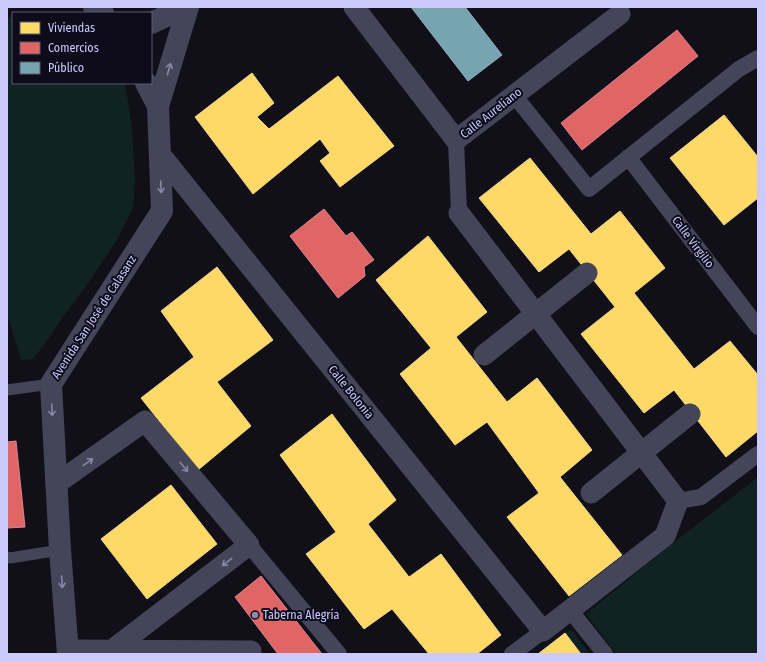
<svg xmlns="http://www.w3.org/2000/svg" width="765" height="661" font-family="'Fira Sans Condensed',sans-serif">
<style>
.green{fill:#102222}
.homes{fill:#ffd966;stroke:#f0d493}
.shops{fill:#e06666;stroke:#da8493}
.public{fill:#76a5af;stroke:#90b0c6}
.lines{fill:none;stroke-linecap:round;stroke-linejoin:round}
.service{stroke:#454559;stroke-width:11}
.pedestrian{stroke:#454559;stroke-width:16}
.minor{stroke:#454559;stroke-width:21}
.tertiary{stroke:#454559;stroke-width:22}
.oneway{stroke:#8887aa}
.poi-dot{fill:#8b88ac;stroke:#0e0c1b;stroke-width:1.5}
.labels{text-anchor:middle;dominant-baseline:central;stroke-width:4;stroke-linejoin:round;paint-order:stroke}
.street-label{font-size:12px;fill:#ccc9fc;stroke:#0e0c1b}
.poi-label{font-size:12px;fill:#ccc9fc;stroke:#0e0c1b;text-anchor:start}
</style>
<rect width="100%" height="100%" fill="#111018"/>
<!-- green -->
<path class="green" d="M13 17V83H125L132 127 135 180 133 209 117 240 89 282 60 321 49 338 33 359 21 360 9 320 7 319V18Z
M758 477V654H616L586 614 668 547Z
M571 629 590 654H537Z"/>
<!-- homes -->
<path class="homes" d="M252 73 274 103 257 117 269 129 338 76 394 146 340 187 320 161 330 153 320 139 253 194 195 117Z
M724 115 758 157V198L724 225 670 158Z
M530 158 591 234 620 211 665 268 634 293 694 369 730 341 758 375V431L726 457 674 390 644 413 581 334 615 307 569 249 539 272 479 198Z
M428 236 487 312 456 337 507 402 537 378 592 450 560 477 622 555 569 596 507 517 539 493 487 422 455 445 400 374 431 348 376 280Z
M217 267 273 340 217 382 251 426 198 470 141 398 194 357 161 311Z
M332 414 396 500 368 524 409 577 441 554 501 635 477 654H429L392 609 364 629 306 554 336 532 280 455Z
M171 485 217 544 147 599 101 539Z
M565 633 581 654H538Z"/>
<!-- shops -->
<path class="shops" d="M677 30 698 56 582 150 561 123Z
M324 209 346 236 352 232 374 260 364 267 365 276 338 298 290 236Z
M16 441 25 527 7 528V442Z
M261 576 322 654H278L235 597Z"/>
<!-- public -->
<path class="public" d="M411 7H465L502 55 468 81Z"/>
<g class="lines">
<!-- service -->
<path class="service" d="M7 390 51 384
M7 557 10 558 60 550"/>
<!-- pedestrian -->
<path class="pedestrian" d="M514 95 589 189 739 69 758 58
M456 140 459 213
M628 157 758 327
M678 501 701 497 758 454
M249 545 339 654
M570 610 605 654
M512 654 543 631"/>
<!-- minor -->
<path class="minor" d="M354 7 456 140 620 14
M160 154 543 631 665 536 678 501 459 213
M484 355 587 273
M56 484 145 421 249 545 112 650
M591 493 690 414
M68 650 251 651V654"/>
<!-- tertiary -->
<path class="tertiary" d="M94 7 103 13
M151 23 186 7
M146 83 158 106
M68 654 60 550 51 384 162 211 158 106 188 7"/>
</g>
<!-- one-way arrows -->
<defs><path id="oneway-shaft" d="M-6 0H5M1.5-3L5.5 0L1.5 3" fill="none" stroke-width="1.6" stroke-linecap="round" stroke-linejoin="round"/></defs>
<g class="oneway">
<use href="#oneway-shaft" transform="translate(169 69) rotate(-74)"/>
<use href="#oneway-shaft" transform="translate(161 187) rotate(88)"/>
<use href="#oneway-shaft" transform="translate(52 410) rotate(87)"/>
<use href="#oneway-shaft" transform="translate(88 462) rotate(-36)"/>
<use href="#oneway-shaft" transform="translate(184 467) rotate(50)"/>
<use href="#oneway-shaft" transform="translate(227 562) rotate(142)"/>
<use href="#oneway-shaft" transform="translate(62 582) rotate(86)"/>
</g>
<!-- markers -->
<circle class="poi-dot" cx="255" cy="615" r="4"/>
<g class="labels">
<!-- street labels -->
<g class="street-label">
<text transform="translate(491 113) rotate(-38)">Calle Aureliano</text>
<text transform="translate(693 242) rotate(53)">Calle Virgilio</text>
<text transform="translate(94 317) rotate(-57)">Avenida San José de Calasanz</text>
<text transform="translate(351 392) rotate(51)">Calle Bolonia</text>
</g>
<!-- poi labels -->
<g class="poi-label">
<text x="263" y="615">Taberna Alegría</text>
</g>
</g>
<!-- border -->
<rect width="765" height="661" fill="none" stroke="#ccc9fc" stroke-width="16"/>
<!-- legend -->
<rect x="12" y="12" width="140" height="72" fill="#0e0c1b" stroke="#5a5875"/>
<rect x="20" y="22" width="20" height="12" fill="#ffd966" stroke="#5a5875"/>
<text x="48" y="32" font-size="12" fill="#ccc9fc">Viviendas</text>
<rect x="20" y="42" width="20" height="12" fill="#e06666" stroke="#5a5875"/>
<text x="48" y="52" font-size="12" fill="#ccc9fc">Comercios</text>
<rect x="20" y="62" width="20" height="12" fill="#76a5af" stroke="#5a5875"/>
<text x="48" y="72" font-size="12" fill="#ccc9fc">Público</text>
</svg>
